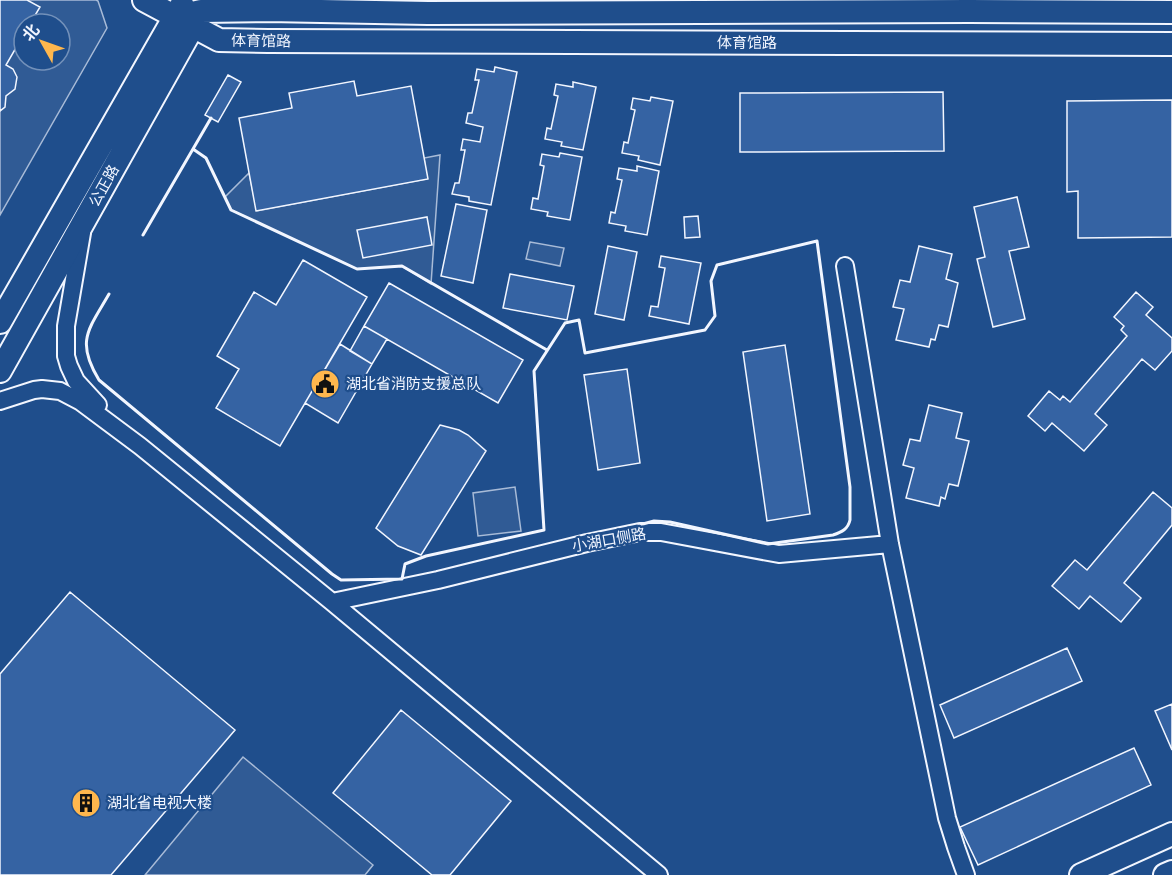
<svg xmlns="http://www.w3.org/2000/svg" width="1172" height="875" font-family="'DM Sans','Noto Sans SC',sans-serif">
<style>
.built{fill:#305b95;stroke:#a8bbd7;stroke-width:1.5;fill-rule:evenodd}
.building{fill:#3563a3;stroke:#f2f6ff;stroke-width:1.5}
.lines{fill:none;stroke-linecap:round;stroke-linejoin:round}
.street-casing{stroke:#f2f6ff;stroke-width:20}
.secondary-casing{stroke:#f2f6ff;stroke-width:26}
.street{stroke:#1f4e8c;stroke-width:16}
.secondary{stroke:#1f4e8c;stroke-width:22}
.wall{stroke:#f2f6ff;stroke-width:3}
.labels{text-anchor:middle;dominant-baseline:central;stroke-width:4.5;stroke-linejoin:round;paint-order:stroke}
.street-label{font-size:15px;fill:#f2f6ff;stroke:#1f4e8c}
.poi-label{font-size:15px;fill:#f2f6ff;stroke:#1f4e8c;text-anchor:start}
</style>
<rect width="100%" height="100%" fill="#1f4e8c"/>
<!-- built -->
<path class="built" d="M0 0H96L98 1 107 28 0 215ZM24 24H60V60H24Z
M440 155 431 284 402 266 357 269 231 210 225 197 249 173 257 211 427 179 424 158Z
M530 242 564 248 560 266 526 259Z
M515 487 521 531 478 536 473 493Z
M243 757 373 865 365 875H145Z"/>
<!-- building -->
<path class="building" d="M0 0H27L40 7 30 24H24V34L6 65 13 69 17 77 15 89 6 96 5 107 0 111Z
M495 67 517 72 491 205 469 201V197L452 194 455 183H459L465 150H461L463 139 480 142 483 127 466 123 468 113H472L479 80H475L477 69 494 72Z
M228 75 241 82 218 122 205 115Z
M354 81 357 96 411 86 428 179 256 211 239 118 292 108 289 93Z
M573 82 596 87 583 150 561 146 562 142 545 139 547 128 551 129 558 96 554 95 556 84 573 87Z
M943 92 944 151 740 152V93Z
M651 97 673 101 660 165 638 160 639 156 622 153 624 142 628 143 635 110 631 109 633 98 650 101Z
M1172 100V237L1078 238V191L1067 192V101Z
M560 153 582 157 570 220 547 216 548 212 531 209 533 198 538 199 544 166 540 165 542 154 559 157Z
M637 166 659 171 647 235 625 231 626 226 609 223 611 212 615 213 622 180 617 179 619 168 637 171Z
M1017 197 1029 247 1009 251 1025 319 993 327 977 259 985 257 974 207Z
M456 204 487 210 473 283 441 276Z
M698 216 700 237 685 238 684 217Z
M427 217 432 245 363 258 357 230Z
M608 246 637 252 624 320 595 314Z
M919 246 952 254 946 279 958 283 948 327 939 325 935 340 931 339 929 347 896 340 904 309 893 307 900 280 910 282Z
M661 256 701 263 689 324 649 316 651 306 658 307 665 268 659 267Z
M303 260 367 297 280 446 216 408 239 369 217 356 254 292 276 305Z
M510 274 574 286 567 320 503 308Z
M389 283 523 360 498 403 364 326Z
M1136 292 1153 307 1146 315 1172 338V351L1155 370 1142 359 1095 414 1107 425 1084 451 1052 423 1045 431 1028 416 1049 391 1060 400 1063 396 1070 402 1127 336 1121 330 1124 326 1114 317Z
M364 326 387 339 372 364 350 351Z
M340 344 372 364 338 423 305 403Z
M785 345 810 514 767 521 743 352Z
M627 369 640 463 598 470 584 375Z
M929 405 962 413 956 438 969 441 958 486 949 484 945 499 941 497 939 506 906 498 914 468 903 465 910 439 920 441Z
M440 425 459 430 468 435 486 451 421 555 398 546 376 528Z
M1153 492 1172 508V525L1124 583 1141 598 1121 622 1090 596 1079 609 1052 586 1075 560 1087 570Z
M70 592 235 730 111 875H0V674Z
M1067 648 1082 681 954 738 940 705Z
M1172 704V750L1155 711Z
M401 710 511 801 450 875H432L333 793Z
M1134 748 1151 785 978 865 960 827Z"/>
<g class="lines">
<!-- street casing -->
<g class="street-casing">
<path id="street" d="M82 233 66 326V356L69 366 76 381 98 405
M845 266 890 544 947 818 956 847 966 875
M0 401 34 390 42 389 60 391 81 402 140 446 332 602 659 875
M332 602 438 580 587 543 640 532H661L779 554 890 544"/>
</g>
<!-- secondary casing -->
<g class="secondary-casing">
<path id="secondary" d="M144 0 219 40 268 41 1172 44
M174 17 201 11 268 10 428 13 969 11 1172 12
M0 322 182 4
M0 371 200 14
M1081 875 1172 834
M1165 875 1172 872"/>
</g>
<!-- street -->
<use href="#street" class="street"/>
<!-- secondary -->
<use href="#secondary" class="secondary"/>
<!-- wall -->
<path class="wall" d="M193 149 206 158 231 210 357 269 402 266 547 350
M143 235 211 118
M109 294C89 329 75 341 99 380L332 574 341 580 402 579 405 564 426 556 544 530 534 371 565 323 579 320 585 353 705 330 715 316 711 281 717 265 817 241 850 487V520C848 529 842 532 833 535L768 544 670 522 654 521 639 525"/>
</g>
<!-- icons -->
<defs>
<g id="civic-disc" transform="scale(1.5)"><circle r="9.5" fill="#ffb74d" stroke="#1f4e8c"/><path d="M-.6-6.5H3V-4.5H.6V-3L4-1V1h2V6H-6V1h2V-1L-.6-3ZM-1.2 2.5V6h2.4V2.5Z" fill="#111"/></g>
<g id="building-disc" transform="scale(1.5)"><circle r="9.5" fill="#ffb74d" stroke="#1f4e8c"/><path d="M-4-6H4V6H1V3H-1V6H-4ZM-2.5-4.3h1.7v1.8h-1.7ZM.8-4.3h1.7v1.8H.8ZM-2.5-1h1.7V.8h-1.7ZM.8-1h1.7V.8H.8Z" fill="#111"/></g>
</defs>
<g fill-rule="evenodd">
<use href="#civic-disc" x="325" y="384"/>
<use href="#building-disc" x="86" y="803"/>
</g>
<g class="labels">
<!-- street labels -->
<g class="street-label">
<text transform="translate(261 41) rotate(1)">体育馆路</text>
<text x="747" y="43">体育馆路</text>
<text transform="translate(104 186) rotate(-61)">公正路</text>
<text transform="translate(609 540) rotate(-10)">小湖口侧路</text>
</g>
<!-- poi labels -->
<g class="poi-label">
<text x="346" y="384">湖北省消防支援总队</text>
<text x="107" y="803">湖北省电视大楼</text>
</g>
</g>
<!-- north arrow -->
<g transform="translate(42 42) rotate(310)"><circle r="28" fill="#1f4e8c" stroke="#7391ba" stroke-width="1.5"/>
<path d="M0-4.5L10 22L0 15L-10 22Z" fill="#ffb74d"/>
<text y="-9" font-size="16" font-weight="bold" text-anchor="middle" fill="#f2f6ff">北</text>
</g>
</svg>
